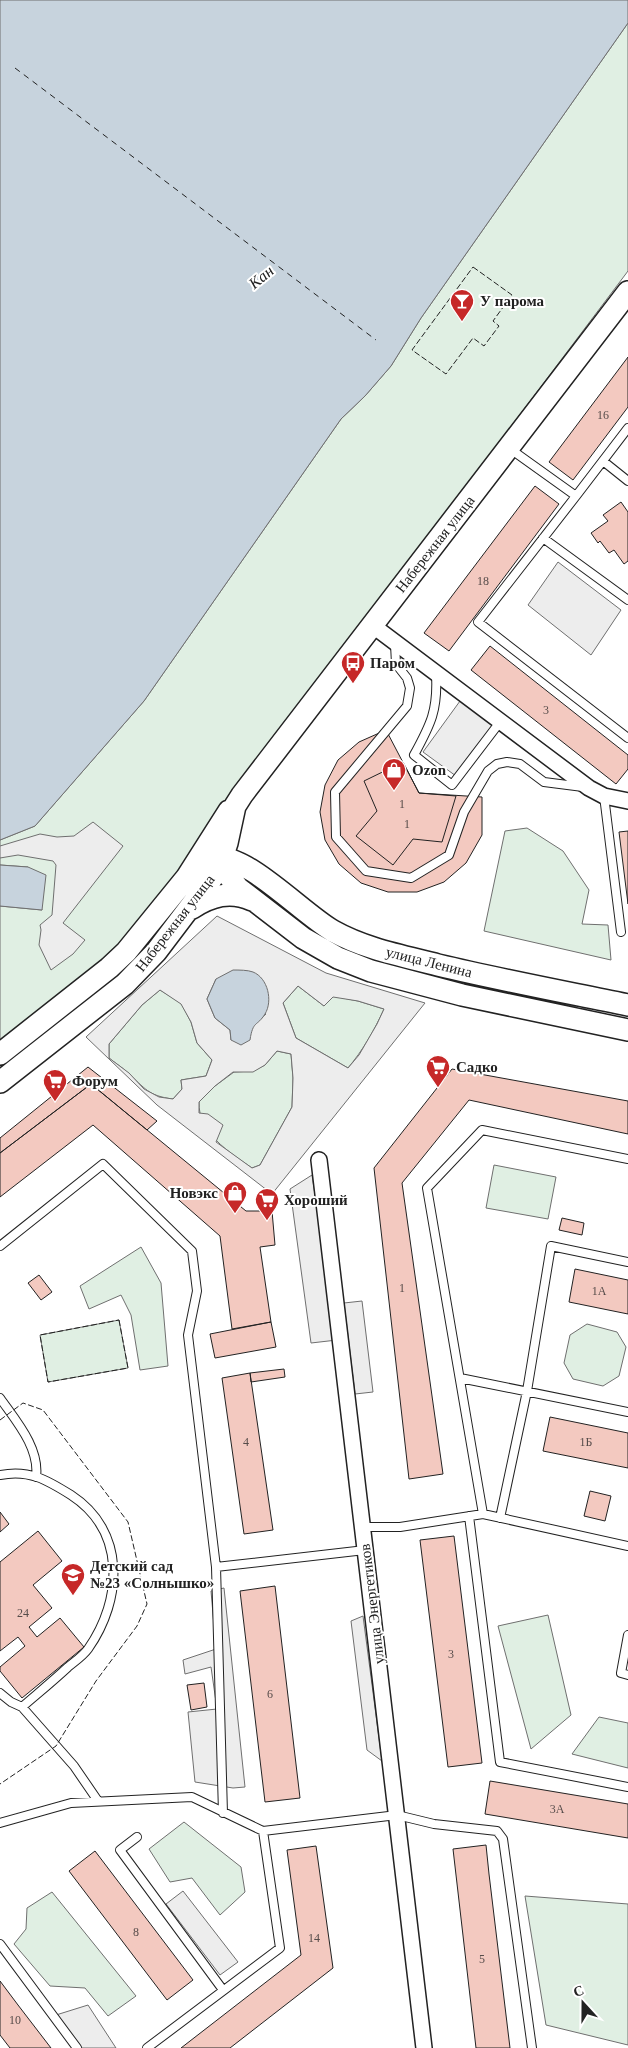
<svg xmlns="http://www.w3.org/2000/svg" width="628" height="2048" font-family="Georgia,serif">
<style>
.green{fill:#e0efe3;stroke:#6f6f6f}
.parking{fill:#ededed;stroke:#6f6f6f;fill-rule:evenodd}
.water{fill:#c7d3dd;stroke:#6f6f6f}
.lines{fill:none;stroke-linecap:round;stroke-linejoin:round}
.ferry{stroke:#222;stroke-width:1;stroke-dasharray:6 5;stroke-linecap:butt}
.building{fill:#f3c9c0;stroke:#222}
.service-casing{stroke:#222;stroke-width:10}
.minor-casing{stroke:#222;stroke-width:18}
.secondary-casing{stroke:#222;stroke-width:24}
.service{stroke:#fff;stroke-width:8}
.minor{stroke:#fff;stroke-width:15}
.secondary{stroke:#fff;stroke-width:21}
.fence{stroke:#222;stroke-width:1;stroke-dasharray:6 2.5;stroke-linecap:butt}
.labels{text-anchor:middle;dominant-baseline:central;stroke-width:4;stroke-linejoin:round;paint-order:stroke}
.number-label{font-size:12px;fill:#564c4a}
.poi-label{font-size:15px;font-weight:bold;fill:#222;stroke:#fff;text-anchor:start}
.street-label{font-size:15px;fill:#222;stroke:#fff}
.water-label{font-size:16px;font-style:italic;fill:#222;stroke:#fff}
</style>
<rect width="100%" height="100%" fill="#fff"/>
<!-- green -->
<path class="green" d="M628 23V271L320 680 199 848 111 956 0 1044V906L42 910 28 867 0 865V840L35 826 144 701 341 419 365 396 391 366 421 318Z
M527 828 563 851 589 890 582 924 608 925 611 960 484 931 505 831Z
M298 986 324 1006 333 996 358 1001 384 1009C374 1031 363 1050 348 1068L296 1038 283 1003Z
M160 990 181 1003 191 1022 197 1043 212 1060 206 1076 181 1080 182 1089 173 1099C148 1096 145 1088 128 1073 122 1067 115 1063 109 1058V1044L142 1005Z
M277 1051 291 1054 293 1078 292 1107 260 1165 252 1168C229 1152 198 1133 199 1102L215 1086 234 1072 253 1071 265 1065Z
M494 1165 556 1177 548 1219 486 1208Z
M141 1247 161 1283 168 1366 140 1370 131 1315 121 1295 89 1309 80 1286Z
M119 1320 128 1368 48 1382 40 1335Z
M587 1324 617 1332 626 1347 619 1376 603 1386 573 1379 564 1363 570 1335Z
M548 1615 571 1715 531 1749 498 1626Z
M599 1717 628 1723V1768L572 1754Z
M184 1822 241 1867 245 1892 220 1915 192 1878 170 1882 149 1849Z
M52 1892 136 1996 108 2016 85 1988 50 1986 14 1944 26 1929 27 1908Z
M525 1896 628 1904V2045L546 2025Z"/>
<!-- parking -->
<path class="parking" d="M558 562 621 610 591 655 528 605Z
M460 701 495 727 456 776 423 752Z
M93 822 123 846 63 923 85 940 73 954 51 970 39 945 41 930 40 925 52 915 56 865 53 861 18 855 0 858V846L40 834 57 837 74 836Z
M217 916 326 973 425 1003 272 1194 157 1105 86 1037ZM216 979 266 1014 252 1027 231 1040 230 1030 215 1018 207 999ZM298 986 324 1006 333 997 358 1001 384 1009 377 1024 359 1055 348 1068 296 1038 283 1003ZM160 990 181 1004 191 1022 197 1043 212 1060 206 1076 181 1080 182 1089 173 1099 159 1097 144 1089 129 1073 109 1058V1044L142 1005ZM277 1051 291 1054 293 1078 292 1107 260 1165 252 1168 216 1142 223 1125 208 1114 199 1113V1102L215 1086 233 1072H253L265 1065Z
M312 1175 337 1340 311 1343 290 1189Z
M362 1301 373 1392 355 1394 344 1303Z
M224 1588 245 1787 233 1788 195 1782 188 1712 217 1709 211 1667 185 1674 183 1660 216 1649 211 1591Z
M363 1616 382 1761 367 1750 351 1621Z
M183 1891 238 1962 220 1975 166 1904Z
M88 2005 116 2048H82L56 2015Z"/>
<!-- water -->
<path class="water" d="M0 0H628V23L421 318 391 366 365 396 341 419 144 701 35 826 0 840Z
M0 865 28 867 46 875 42 910 0 906Z
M233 970C239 970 248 970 253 972 268 978 273 1001 265 1014 257 1027 253 1020 250 1040L241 1045 231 1040 230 1030 215 1018 207 999 216 979Z"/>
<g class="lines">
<!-- ferry -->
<path class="ferry" d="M15 68 376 340"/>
</g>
<!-- building -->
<path class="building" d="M628 357V407L573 480 549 462Z
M535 486 559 504 449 651 424 633Z
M621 502 628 512V561L624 564 614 550 609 553 600 541 598 543 591 533 608 521 603 515Z
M490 646 628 755V769L616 784 471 670Z
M386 730 419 793 482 797V835L466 863 444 882 417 892H388L361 883 339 864 325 840 320 812 325 785 338 760 359 742Z
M403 762 419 793 456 796 442 842 413 839 393 865 356 836 377 811 364 781Z
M628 831V904L619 832Z
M88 1067 157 1121 147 1130 91 1084 0 1153V1138Z
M452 1069 628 1101V1134L469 1100 402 1183 443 1474 409 1479 374 1168Z
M91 1084 246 1211H272L275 1245 260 1247 271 1322 232 1329 220 1236 93 1125 0 1197V1153Z
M562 1218 584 1223 582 1235 559 1230Z
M575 1269 628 1280V1314L569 1302Z
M39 1275 52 1292 41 1300 28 1283Z
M271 1322 276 1347 215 1358 210 1334Z
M284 1369 285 1377 251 1382 250 1373Z
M250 1373 273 1530 244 1534 222 1378Z
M550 1417 628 1433V1468L543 1451Z
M590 1491 611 1496 605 1521 584 1516Z
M0 1512 9 1524 0 1532Z
M38 1531 62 1561 33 1585 52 1608 29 1627 37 1637 60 1618 84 1647 22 1698 0 1671V1667L25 1646 18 1637 0 1651V1562Z
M454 1536 482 1763 448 1767 420 1540Z
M275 1586 300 1798 265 1802 240 1591Z
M204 1683 207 1707 191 1710 187 1685Z
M490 1781 628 1804V1838L485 1814Z
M486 1845 489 1874 510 2048H476L453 1849Z
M316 1846 333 1968 230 2048H181L301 1955 287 1850Z
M95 1851 193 1980 167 2000 69 1871Z
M0 1981 18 2005 51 2048H10L0 2035Z"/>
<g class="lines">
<!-- service casing -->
<g class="service-casing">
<path id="service" d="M509 448 576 496 478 622 628 738
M603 461 628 481
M576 496 628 428
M543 538 628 600
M395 644 396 664 407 678 410 688 407 706 335 792 336 837 366 871 411 878 449 855 464 812 488 771 497 764 507 762 520 764 544 782 583 787
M436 674C438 710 431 724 414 755L452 785 500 722
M604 796 621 932
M0 1246 103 1164 192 1251 197 1291 188 1335 216 1567 223 1813
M460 1378 628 1412
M0 1398C16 1421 40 1448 36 1477
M0 1475C29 1469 47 1480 71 1495 126 1531 123 1599 88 1649 83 1656 74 1662 68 1667 53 1681 37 1694 22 1707
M483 1514 427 1188 482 1130 628 1159
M469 1516 500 1762 628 1787
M500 1518 527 1391 551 1246 628 1262
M363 1527H400L483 1514 628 1546
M216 1567 365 1550
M628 1635 621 1673 628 1675
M0 1693 11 1702 22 1707 74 1766 98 1801
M0 1823 71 1803 192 1797 263 1831 397 1815 434 1824 497 1831 503 1839 532 2048
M137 1837 120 1850 223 1990
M0 1944 77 2048
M147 2048 280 1948 263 1831"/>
</g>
<!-- minor casing -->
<g class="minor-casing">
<path id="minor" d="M372 625 589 788 604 796 628 801
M319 1160 424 2048"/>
</g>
<!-- secondary casing -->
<g class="secondary-casing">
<path id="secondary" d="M218 851 223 868 238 888 303 938 338 958 371 971 462 995 628 1030
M187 877C195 869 204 860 215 858 246 853 304 915 333 931 365 949 403 956 438 965 501 980 565 992 628 1005
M192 908C211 896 230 890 252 900
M0 1054 109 968 126 952 187 877 229 811
M0 1082 125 984 156 952 212 878 221 861 227 843 235 806 242 795 628 292"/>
</g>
<!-- service -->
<use href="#service" class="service"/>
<!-- minor -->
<use href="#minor" class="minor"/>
<!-- secondary -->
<use href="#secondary" class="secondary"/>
<!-- fence -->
<path class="fence" d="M473 267 512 295 493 321 499 326 484 346 473 338 446 374 412 350Z
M119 1320 128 1368 48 1382 40 1335Z
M0 1420 23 1403 43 1410 128 1522 147 1604 137 1626 96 1681 56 1746 0 1784"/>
</g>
<!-- icons -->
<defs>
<g id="bar-pin" transform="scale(1.25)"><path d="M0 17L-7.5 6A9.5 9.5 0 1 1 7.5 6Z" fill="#c62828" stroke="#fff"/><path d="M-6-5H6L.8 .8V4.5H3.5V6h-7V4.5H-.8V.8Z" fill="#fff"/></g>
<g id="bus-pin" transform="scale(1.25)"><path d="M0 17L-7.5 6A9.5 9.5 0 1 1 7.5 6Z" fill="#c62828" stroke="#fff"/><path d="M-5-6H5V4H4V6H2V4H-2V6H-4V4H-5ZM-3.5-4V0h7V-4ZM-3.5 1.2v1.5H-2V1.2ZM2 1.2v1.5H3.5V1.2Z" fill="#fff"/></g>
<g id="shop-pin" transform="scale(1.25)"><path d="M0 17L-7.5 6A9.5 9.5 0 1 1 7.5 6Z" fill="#c62828" stroke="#fff"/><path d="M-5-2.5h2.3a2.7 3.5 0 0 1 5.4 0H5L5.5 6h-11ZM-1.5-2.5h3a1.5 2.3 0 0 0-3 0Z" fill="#fff"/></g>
<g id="supermarket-pin" transform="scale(1.25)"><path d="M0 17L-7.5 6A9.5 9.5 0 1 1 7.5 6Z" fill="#c62828" stroke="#fff"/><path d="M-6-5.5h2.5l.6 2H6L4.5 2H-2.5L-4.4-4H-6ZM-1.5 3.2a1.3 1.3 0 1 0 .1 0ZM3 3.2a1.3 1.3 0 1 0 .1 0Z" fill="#fff"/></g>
<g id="school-pin" transform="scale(1.25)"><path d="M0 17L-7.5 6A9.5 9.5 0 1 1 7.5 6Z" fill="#c62828" stroke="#fff"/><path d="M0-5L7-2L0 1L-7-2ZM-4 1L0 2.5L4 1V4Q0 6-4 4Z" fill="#fff"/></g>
</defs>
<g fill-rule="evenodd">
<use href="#bar-pin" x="462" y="301"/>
<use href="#bus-pin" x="353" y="663"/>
<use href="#shop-pin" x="394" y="770"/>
<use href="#supermarket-pin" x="438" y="1067"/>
<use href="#supermarket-pin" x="55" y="1081"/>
<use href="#shop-pin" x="235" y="1193"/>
<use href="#supermarket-pin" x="267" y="1200"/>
<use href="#school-pin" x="73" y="1575"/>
</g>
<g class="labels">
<!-- number labels -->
<g class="number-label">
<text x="603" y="415">16</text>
<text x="483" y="581">18</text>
<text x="546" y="710">3</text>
<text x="402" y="804">1</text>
<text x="407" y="824">1</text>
<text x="402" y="1288">1</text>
<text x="599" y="1291">1А</text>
<text x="246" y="1442">4</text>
<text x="586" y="1442">1Б</text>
<text x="23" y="1613">24</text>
<text x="451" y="1654">3</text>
<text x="270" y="1694">6</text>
<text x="557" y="1809">3А</text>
<text x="136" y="1932">8</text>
<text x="314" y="1938">14</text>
<text x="482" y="1959">5</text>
<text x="15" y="2020">10</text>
</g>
<!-- poi labels -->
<g class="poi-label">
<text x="480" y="301">У парома</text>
<text x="370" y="663">Паром</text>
<text x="412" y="770">Ozon</text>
<text x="456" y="1067">Садко</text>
<text x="72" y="1081">Форум</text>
<text x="218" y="1193" text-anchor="end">Новэкс</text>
<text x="284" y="1200">Хороший</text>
<text x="90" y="1566">Детский сад<tspan x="90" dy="17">№23 «Солнышко»</tspan></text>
</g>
<!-- street labels -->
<g class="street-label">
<text transform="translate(435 544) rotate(-52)">Набережная улица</text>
<text transform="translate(175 923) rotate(-52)">Набережная улица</text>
<text transform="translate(429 962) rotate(14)">улица Ленина</text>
<text transform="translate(372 1604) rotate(-97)">улица Энергетиков</text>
</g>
<!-- water labels -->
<g class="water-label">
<text transform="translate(261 277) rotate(-40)">Кан</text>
</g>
</g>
<!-- north arrow -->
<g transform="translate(583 2003) rotate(339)" stroke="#ffffff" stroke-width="4" paint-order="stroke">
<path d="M0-4L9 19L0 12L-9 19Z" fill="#222222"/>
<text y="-8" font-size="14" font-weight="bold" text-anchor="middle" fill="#222222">С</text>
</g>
</svg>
